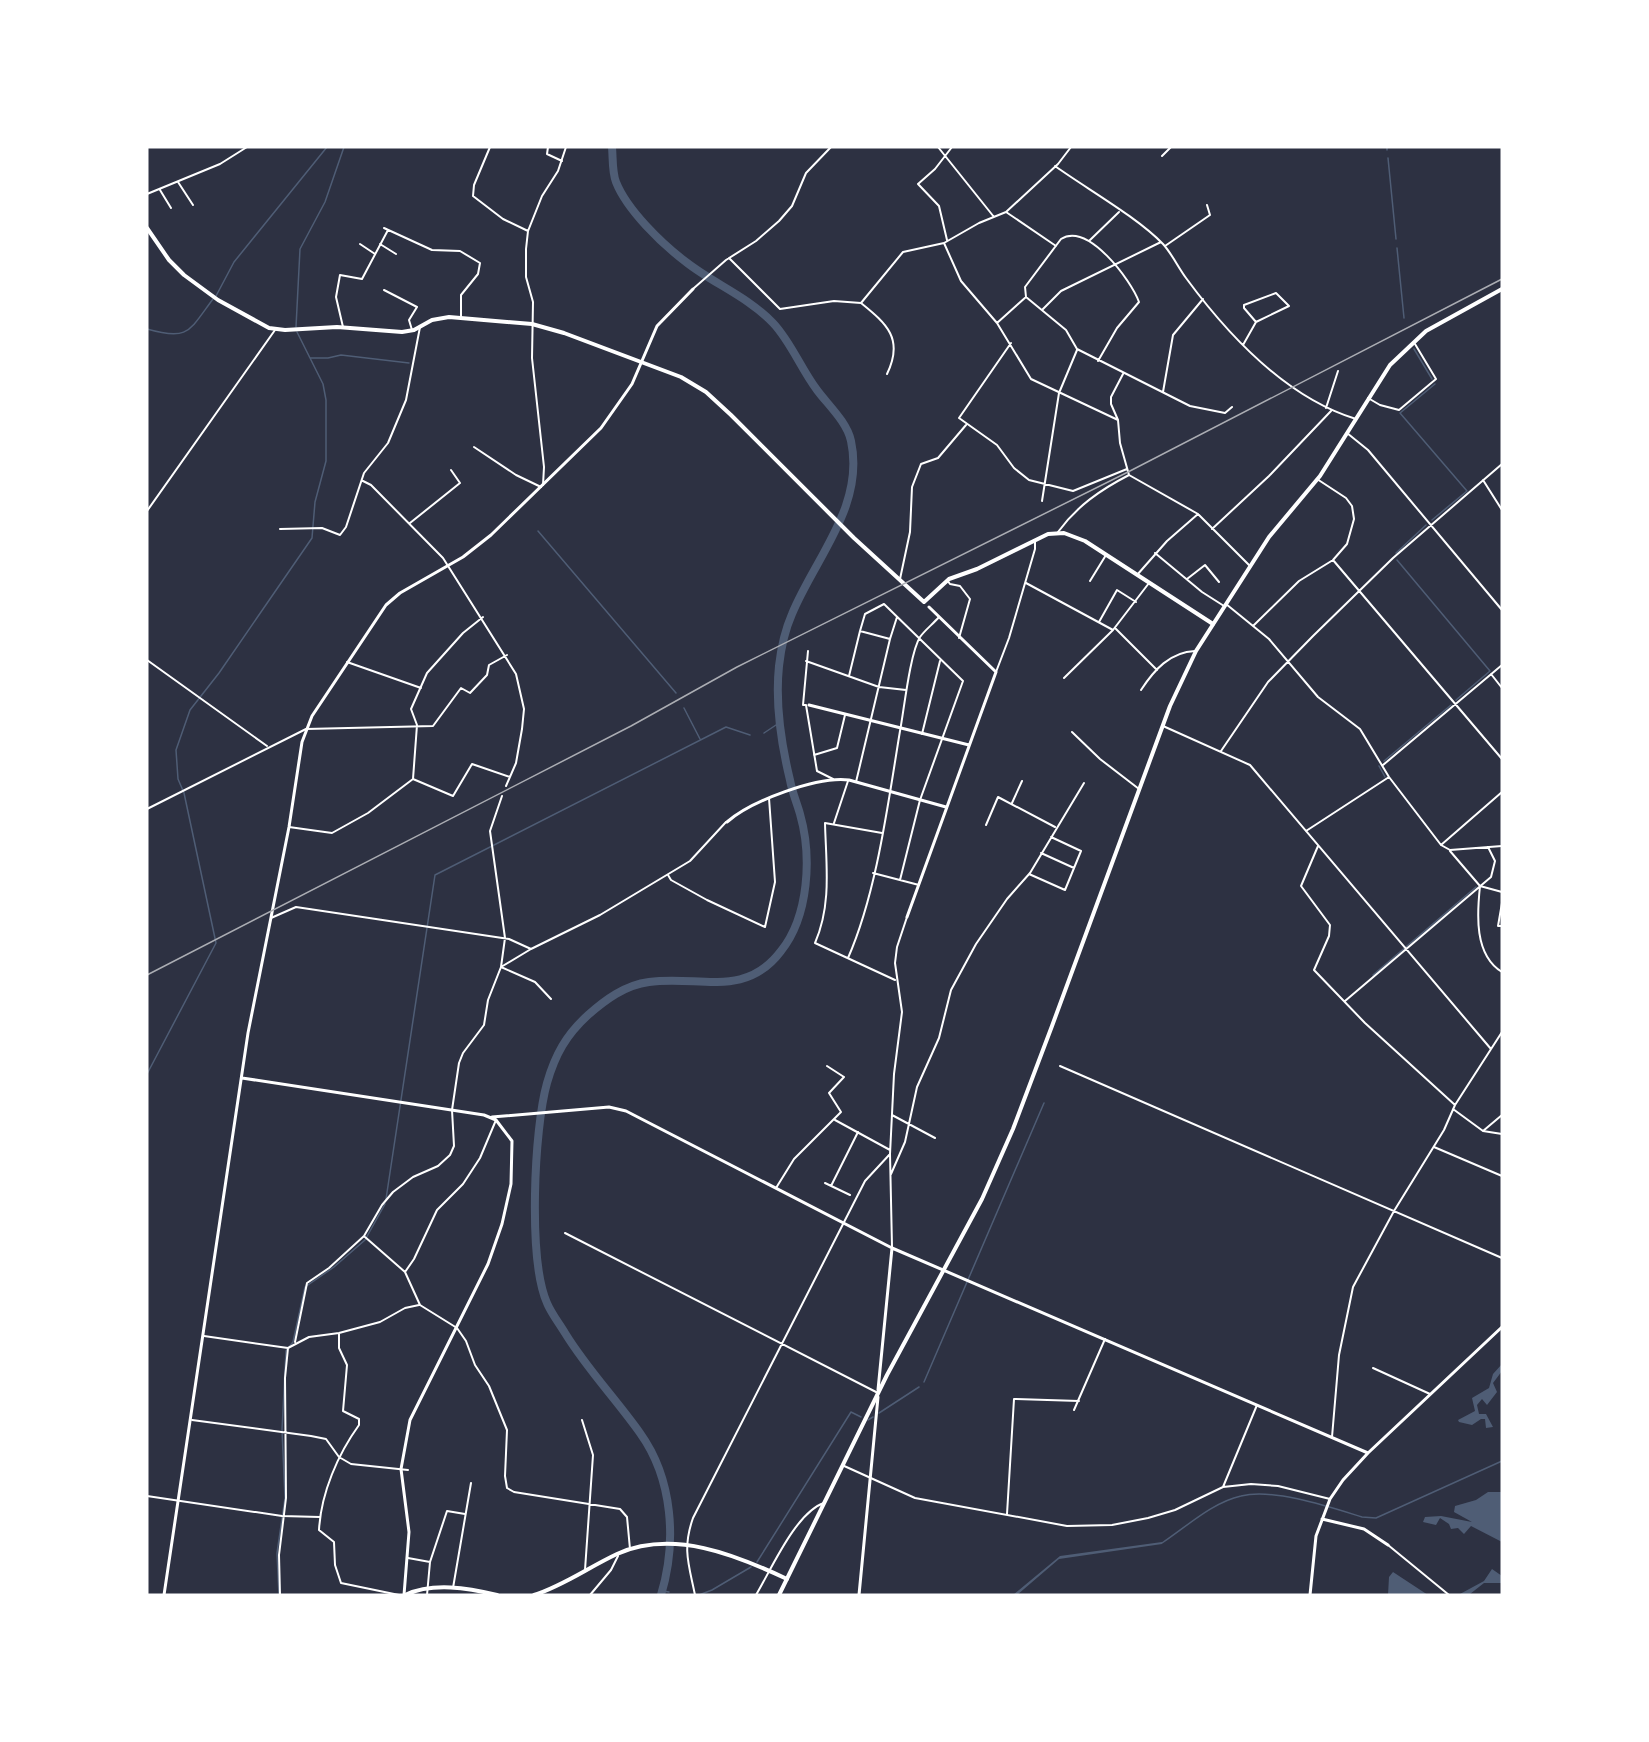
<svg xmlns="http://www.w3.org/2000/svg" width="1649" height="1742" font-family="Raleway,sans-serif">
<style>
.water{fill:#4f5d75}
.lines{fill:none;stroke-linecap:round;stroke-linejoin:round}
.stream{stroke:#4f5d75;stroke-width:1.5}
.river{stroke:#4f5d75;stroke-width:8}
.minor{stroke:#fff;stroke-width:2}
.tertiary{stroke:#fff;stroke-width:3}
.secondary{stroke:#fff;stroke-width:4}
.trunk{stroke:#fff;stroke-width:4}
.rail{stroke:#abadb3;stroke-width:1.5}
</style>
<rect width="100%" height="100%" fill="#2d3142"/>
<!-- water -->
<path class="water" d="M1502 1364V1371L1493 1383 1497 1392 1487 1405 1482 1399 1477 1405 1479 1414H1486L1493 1427 1486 1428 1485 1419H1481L1472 1425 1459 1422 1458 1420 1475 1411 1472 1398 1489 1388 1493 1374Z
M1488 1492H1502V1542L1471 1526 1464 1534 1458 1528 1451 1529 1449 1524 1440 1518 1436 1525 1423 1522 1425 1517 1441 1516 1472 1522 1454 1512 1455 1506 1476 1500Z
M1162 1542V1544L1059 1559 1017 1595H1013L1060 1556Z
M1492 1569 1502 1576 1501 1583H1484L1470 1594H1460L1484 1581Z
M1393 1572 1428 1595H1388L1389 1577Z"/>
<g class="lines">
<!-- stream -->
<path class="stream" d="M1387 147V150
M1388 158 1396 239
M1397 248 1404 318
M216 296 234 262 327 147
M296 327 300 249 325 202 344 147
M147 329C189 341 189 331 213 299
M1414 349 1432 379
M310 358H328L341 355 409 363
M1432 520 1467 491 1400 413 1435 384
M538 531 676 693
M1396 553 1426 525
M1397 560 1490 671 1456 700
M684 708 700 739
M764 733 779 723
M1384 761 1451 705
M1379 766 1385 777
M1373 975 1476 887
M147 1074 216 943 184 793 178 779 176 750 190 710 219 673 312 538 315 502 326 461V400L323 384 297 332
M386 1199 435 875 726 727 750 735
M924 1382 1044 1103
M879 1413 919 1387
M868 1420 873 1417
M1162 1543C1186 1527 1213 1502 1241 1496 1274 1488 1330 1507 1362 1517L1376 1518 1502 1461
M757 1562 851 1412 861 1417
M663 1591 669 1592
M279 1595 277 1553 285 1498 282 1430 286 1351 293 1342 305 1287 334 1267 365 1240 385 1204
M699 1595 712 1590 751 1567"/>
<!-- river -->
<path class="river" d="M612 147C613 158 612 172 616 182 627 210 662 244 686 262 714 284 747 296 773 323 791 342 801 369 817 390 828 405 847 422 851 441 865 506 815 558 792 614 785 630 781 648 779 666 775 704 781 743 790 780 792 792 797 803 800 814 812 856 809 916 781 951 745 999 699 975 649 982 625 985 605 1000 588 1015 566 1035 555 1055 547 1083 534 1129 528 1260 547 1303 551 1313 559 1323 565 1333 587 1369 616 1399 640 1433 673 1479 677 1542 661 1595"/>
<!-- minor -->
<path class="minor" d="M490 147 474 185 473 196 503 219 528 231
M548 147 547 154 562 161
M938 147 994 217
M1162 156 1171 147
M1055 166C1087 189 1137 217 1163 244 1172 254 1178 267 1186 278 1228 335 1287 398 1356 419
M178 182 193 205
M160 190 171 208
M147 194 220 164 247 147
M1006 212 1056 246
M384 228 432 250 460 251 480 263 478 274 461 295V318
M947 240 939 206 918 184 935 169 952 147
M1089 241 1119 212
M944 243 961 281 997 323 1031 379 1118 420
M360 244 375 254
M380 244 396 254
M1165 246 1210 215 1207 205
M729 258 780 309 834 301 861 303 903 252 944 243 979 223 1006 212 1058 164 1071 147
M694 288 726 260 756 241 779 221 792 206 806 173 831 147
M384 290 417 307 409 320 412 330
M1026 297 1025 287 1061 239C1088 222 1131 280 1139 302L1117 328 1098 361
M861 303C887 324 904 339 887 374
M1043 309 1061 291 1161 242
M997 323 1026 297 1066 330 1077 349 1190 406 1225 413 1232 407
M343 327 336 297 340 275 362 279 388 230
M1011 343 959 418 997 445 1014 468 1029 480 1073 491 1127 469
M1243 345 1256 322 1289 306 1276 293 1244 305V308L1256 322
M1123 374 1111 397V404L1118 420 1120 443 1129 475 1198 514 1250 566
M1163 392 1173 335 1203 299
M1368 398 1380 405 1399 410 1436 379 1415 344
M1326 408 1338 371
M1347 433 1368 450 1502 610
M474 447 516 475 541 487
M1483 480 1502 510
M363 481 371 485 443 558 516 674 524 709 522 729 516 763 506 786
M543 485 544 467 532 358 533 302 526 277V249L528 231 542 196 558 171 566 147
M1042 501 1059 393 1077 350
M147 511 275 330
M410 523 460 483 451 470
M280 529 322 528 340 535 346 527 364 473 388 443 406 400 420 327
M1212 529 1269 476 1331 411
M1058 532C1077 506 1100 490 1129 475
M1155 553 1202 592 1224 606
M1333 560 1502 759
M1137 575 1167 541 1198 514
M900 579 910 532 912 487 921 464 938 458 966 425
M1187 579 1205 565 1219 582
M947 580 950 584 960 586 970 599 959 638
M1090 581 1106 555
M1026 583 1113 630
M1226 604 1269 639 1318 697 1360 729 1389 777 1441 845 1450 850 1502 846
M483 617 463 633 427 673 411 709 417 725 413 779 453 796 472 764 510 777
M1099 622 1117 590 1136 602
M1253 626 1299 581 1333 560 1347 544 1354 519 1352 506 1346 498 1317 479
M1115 628 1157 670
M860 631 865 614 884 604 963 681 920 800 900 880
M890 639 897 617
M147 660 267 746
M806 661 879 687 906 690
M347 662 421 688
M996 672 1009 638 1035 549V540
M1491 674 1502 688
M849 676 860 631 890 639 856 782
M1064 678 1113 630 1149 583
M1141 690C1154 670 1170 652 1195 651
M806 705 817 771 833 779
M806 705H803L808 651
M1163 726 1250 765 1491 1049
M1072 732 1100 759 1139 789
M922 734 940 661
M1221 751 1268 682 1313 636 1393 558 1502 464
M814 755 837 748 845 715
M1383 765 1502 665
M1012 803 1022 781
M147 809 306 729 433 726 461 688 470 693 487 675 489 665 507 655
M834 823 848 781
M986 825 998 797 1055 827
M289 827 332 833 368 813 413 779
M1306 831 1389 777
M882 833 825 823C826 864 832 904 815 943L895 980
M1441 845 1502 792
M1318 846 1301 886 1330 925 1329 936 1314 970 1365 1023 1455 1105
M1450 851 1480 886 1502 892
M1041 853 1074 868
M873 873 919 885
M1029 874 1065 890 1081 851 1051 837
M668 875 671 880 707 900 765 927 775 882 769 798
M1480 886C1477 914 1474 955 1502 972
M1502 903 1498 926H1502
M271 918 296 907 509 939 531 949
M848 958C877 892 888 803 900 731 904 710 910 653 920 637 925 630 933 624 939 617
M501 967 531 949 600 915 690 861 726 822
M501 967 535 982 551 999
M1345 1001 1491 877 1495 861 1488 847
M1060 1066 1502 1258
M1453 1109 1483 1131 1502 1134
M892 1115 935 1138
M835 1120 890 1150
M1483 1131 1502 1115
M1434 1147 1502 1176
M891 1174 905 1142 917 1087 939 1038 951 990 976 944 1007 899 1030 873 1084 783
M825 1183 850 1195
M831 1186 858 1132
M776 1188 794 1159 841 1112 829 1093 844 1077 827 1066
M565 1233 878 1393
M365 1237 405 1272 420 1305 457 1328 466 1341 475 1365 489 1386 507 1430 505 1476 507 1488 514 1492 620 1509 627 1517 630 1549
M892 1247 890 1154 894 1074 902 1012 895 963 897 947 907 917
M405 1272 414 1259 437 1210 463 1184 480 1158 496 1120
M339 1333V1348L347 1365 343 1411 359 1419V1425C338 1454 321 1493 319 1530L334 1542 335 1565 341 1583 399 1595
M204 1336 288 1348
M295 1342 307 1283 329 1268 364 1236 382 1205 393 1192 413 1177 438 1166 450 1155 454 1146 452 1110 459 1063 463 1053 484 1025 488 1000 501 967 505 938 490 831 502 796
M1373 1368 1430 1394
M1074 1410 1105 1339
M192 1420 311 1436 326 1439 339 1457 351 1464 408 1470
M582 1420 593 1455 585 1570
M1332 1437 1339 1355 1353 1287 1394 1211 1444 1130 1455 1105 1502 1032
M842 1465 915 1498 1067 1526 1112 1525 1148 1518 1175 1510 1223 1487 1251 1484 1278 1486 1330 1499
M1223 1487 1257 1405
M147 1496 282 1516 320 1517
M1007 1514 1014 1399 1079 1401
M1388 1545 1449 1595
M408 1558 430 1562
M453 1588 471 1483
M280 1595 279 1555 286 1498 285 1378 288 1348 309 1337 339 1333 380 1322 405 1308 419 1305
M427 1595 430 1562 447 1511 465 1514
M590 1595 611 1570 618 1556
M695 1595C689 1565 682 1549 693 1518L865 1181 890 1154
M756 1595C771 1570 796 1512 824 1503"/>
<!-- tertiary -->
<path class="tertiary" d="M809 705 969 745
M727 822C751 801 817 776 849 780L946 807
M907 917 996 672 929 607
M242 1078 484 1115 496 1120 512 1141 511 1184 502 1224 488 1264 410 1420 401 1469 409 1532 404 1595
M492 1117 609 1107 626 1111 892 1248 1368 1453
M878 1390 892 1248
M1322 1519 1364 1529 1388 1545
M164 1595 248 1033 289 827 302 742 312 716 386 605 400 593 463 557 491 535 601 428 632 384 657 326 693 289
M859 1595 878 1397
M1310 1595 1316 1536 1330 1499 1343 1480 1368 1453 1502 1327"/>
<!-- secondary -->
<path class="secondary" d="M147 228 169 260 184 275 218 300 269 328 285 330 337 327 402 332 414 330 432 320 449 317 532 324 564 333 681 377 706 392 731 415 854 538 924 602 949 579 977 569 1048 534 1064 533 1085 541 1213 624
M405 1595C433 1582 468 1588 497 1595
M534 1595C563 1586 589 1567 617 1554 673 1529 736 1555 787 1579"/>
<!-- trunk -->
<path class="trunk" d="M779 1595 887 1375 982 1199 1013 1129 1052 1026 1170 706 1196 651 1269 537 1320 476 1390 365 1426 331 1502 289"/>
<!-- rail -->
<path class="rail" d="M147 975 631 726 737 667 1128 472 1502 279"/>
</g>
<!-- border -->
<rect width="1649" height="1742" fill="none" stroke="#ffffff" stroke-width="297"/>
</svg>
